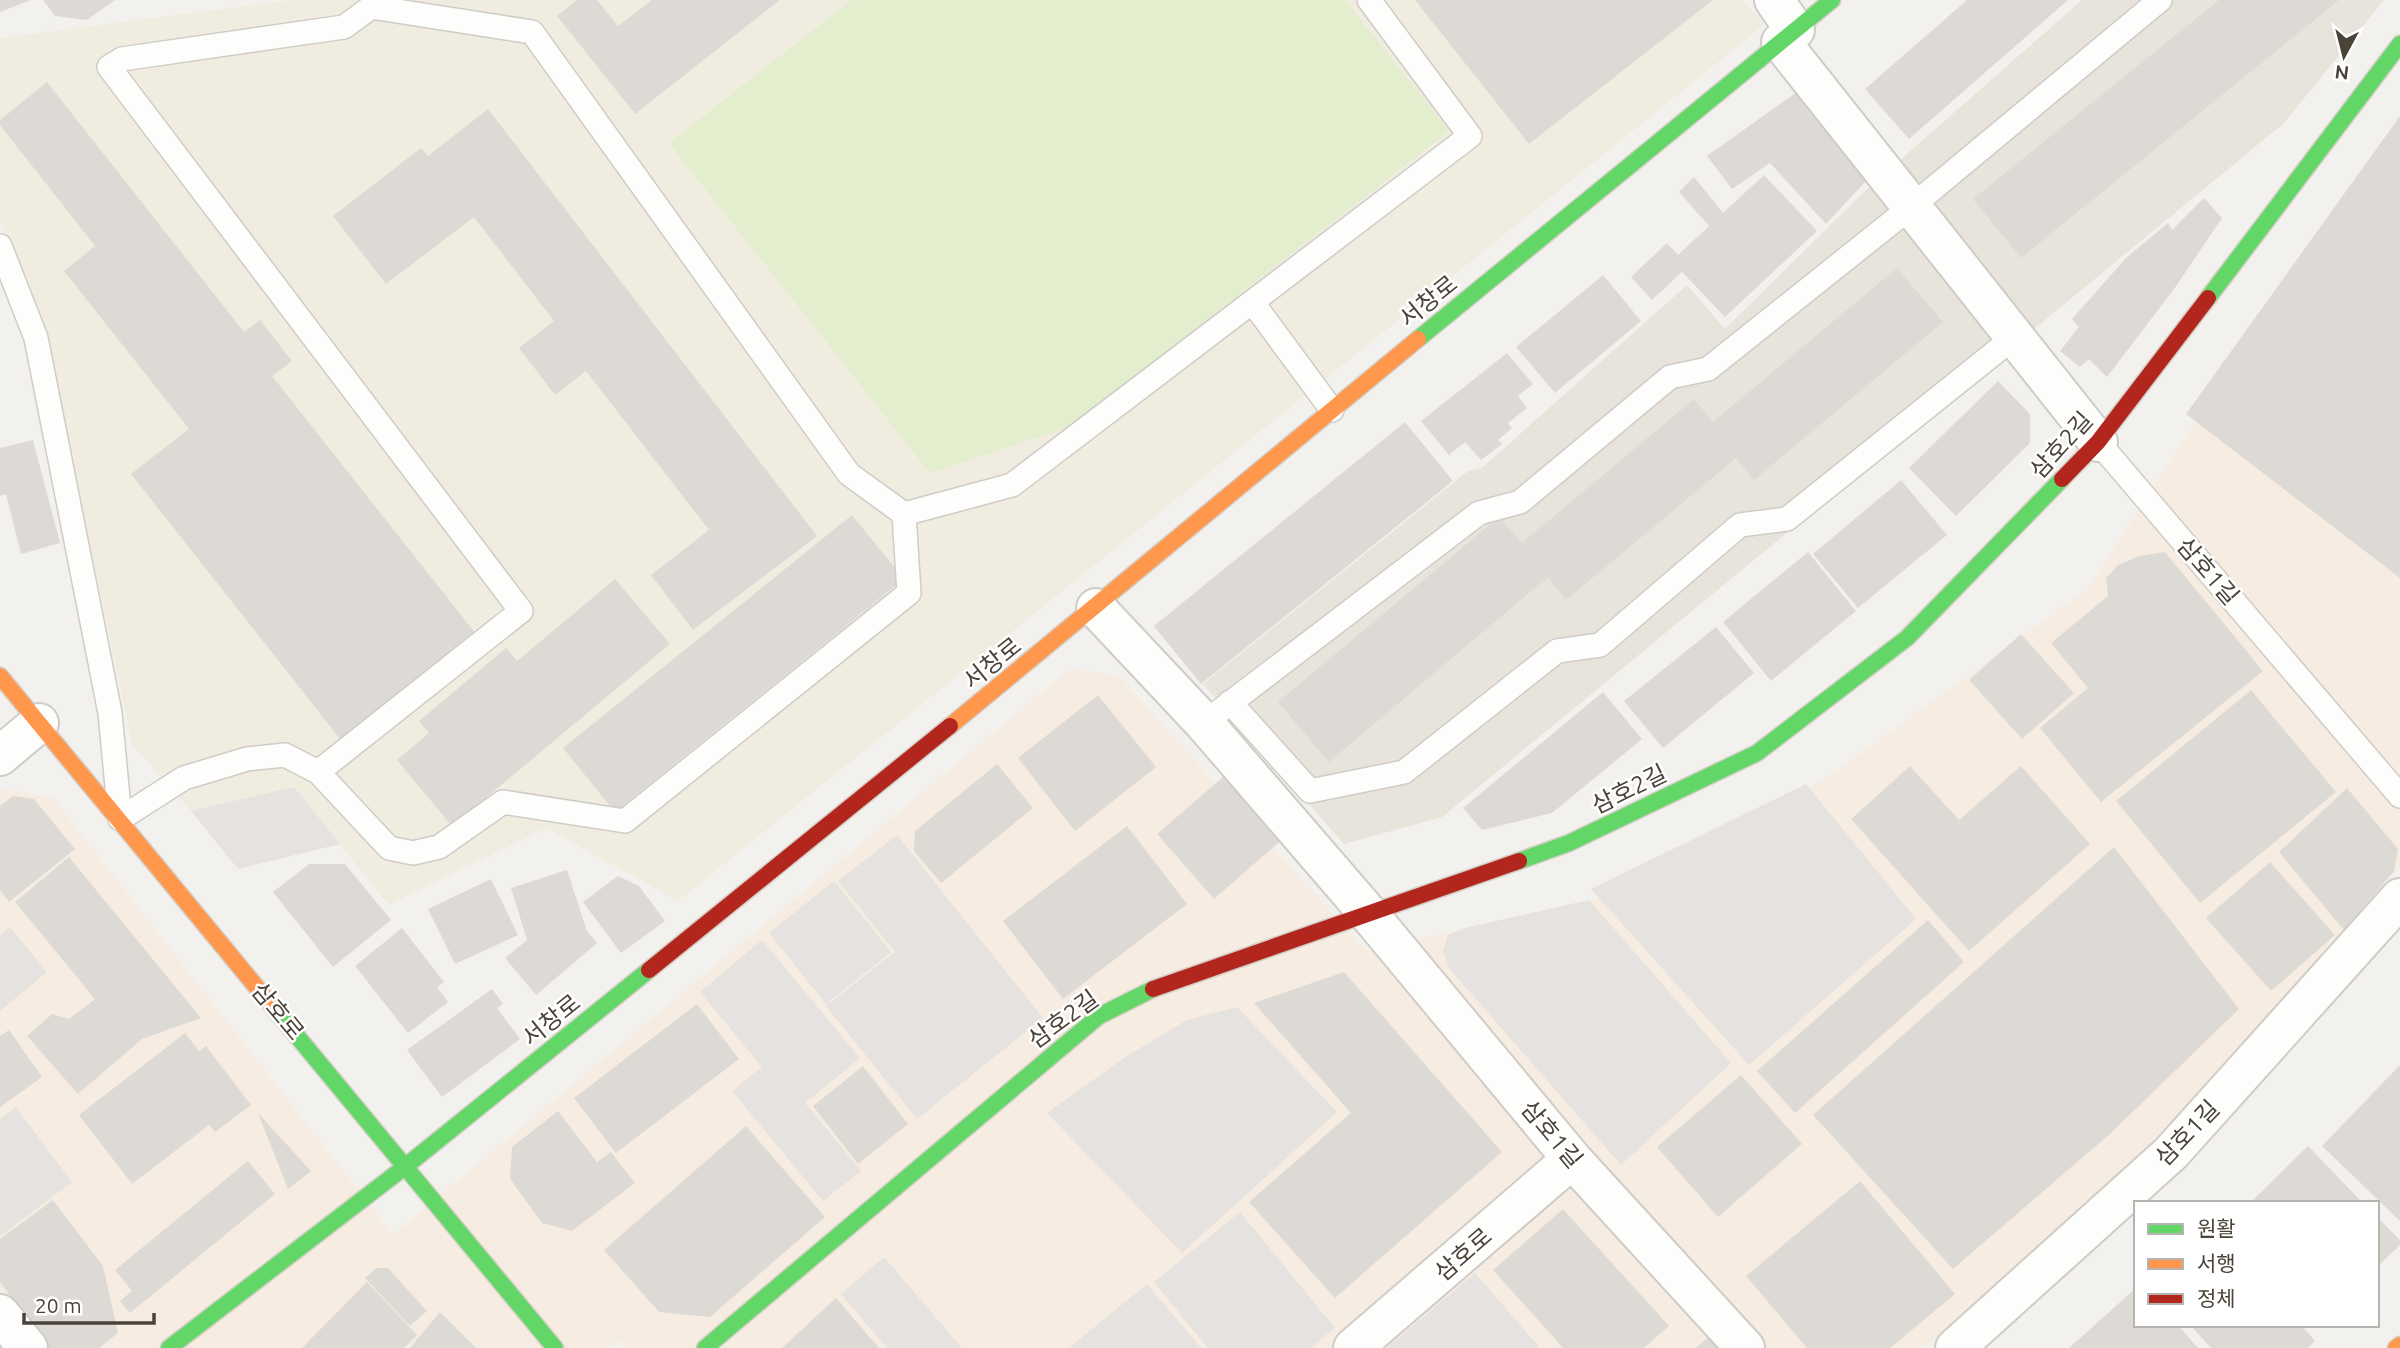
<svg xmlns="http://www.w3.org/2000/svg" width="2400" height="1348" font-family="Ubuntu,'Noto Sans KR',sans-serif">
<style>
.residential{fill:#e8e3db}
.commercial{fill:#f6ece1}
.education{fill:#f1ece0}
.garden{fill:#e2eecd}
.parking{fill:#e5e2df}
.building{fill:#dddad6}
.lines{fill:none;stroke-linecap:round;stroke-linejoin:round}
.lane-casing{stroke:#cfccc8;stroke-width:26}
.street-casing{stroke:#cfccc8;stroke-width:42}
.fast-casing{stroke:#d3cec5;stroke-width:19}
.slow-casing{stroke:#d3cec5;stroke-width:19}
.jam-casing{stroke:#d3cec5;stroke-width:19}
.lane{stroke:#fdfdfc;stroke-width:23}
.street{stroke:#fdfdfc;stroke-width:38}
.fast{stroke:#63d668;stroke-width:16}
.slow{stroke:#ff974d;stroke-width:16}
.jam{stroke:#b3261e;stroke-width:16}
.labels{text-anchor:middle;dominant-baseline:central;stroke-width:5;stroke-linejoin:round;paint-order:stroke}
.street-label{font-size:24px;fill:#4b4338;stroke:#fff}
</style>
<rect width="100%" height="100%" fill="#f3f1ee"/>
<!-- residential -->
<path class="residential" d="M2082 0H2384L2284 123 1442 817 1344 844 1203 684 1468 471 1482 468 1687 285 1725 329 1867 189Z"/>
<!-- commercial -->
<path class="commercial" d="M2400 149V867L2156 1139 1924 1348H626L619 1339 608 1348H0V792L3 789 53 798 393 1235 1070 669 1119 676 1366 951 1596 900 1824 780 2088 589 2183 441Z"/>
<!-- education -->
<path class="education" d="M290 0H1743L1764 25 678 901 546 828 389 905 294 788 191 811 132 744 47 338 0 220V38Z"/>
<!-- garden -->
<path class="garden" d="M852 0H1345L1449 131 1069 427 930 473 669 143Z"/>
<!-- parking -->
<path class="parking" d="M1806 784 1916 919 1749 1065 1591 889Z
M294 787 340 844 238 869 191 811Z
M897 835 1043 1018 917 1119 826 1006 895 952 838 881Z
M834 881 891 952 826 1004 769 933Z
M1589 900 1731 1063 1621 1165 1449 968 1443 951 1448 935 1465 928Z
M10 927 47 972 0 1011V935Z
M762 940 860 1058 805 1103 861 1171 823 1201 732 1091 762 1067 700 992Z
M1237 1007 1337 1112 1182 1253 1047 1113 1127 1056 1187 1020Z
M16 1107 72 1182 0 1236V1119Z
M1240 1212 1335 1328 1310 1348H1208L1154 1282Z
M884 1257 962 1348H887L841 1294Z
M1475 1273 1540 1348H1387Z
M1147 1284 1201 1348H1069Z"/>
<!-- building -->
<path class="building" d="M0 0H31L0 12Z
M43 0H115L87 20 55 16Z
M577 0H597L618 26 652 0H780L635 114 557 16Z
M1415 0H1713L1529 144Z
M1967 0H2068L1909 139 1865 89Z
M2219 0H2339L2021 258 1973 199Z
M47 82 244 332 260 320 292 361 272 376 476 634 341 740 131 474 189 429 64 271 95 246 0 125V120Z
M1797 92 1867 180 1826 224 1770 163 1732 189 1707 156Z
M488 109 817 536 693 630 651 575 709 530 586 371 555 395 519 348 554 321 474 217 386 284 333 216 421 148 428 156Z
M2400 116V578L2186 414Z
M1764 175 1817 231 1725 317 1682 272 1652 300 1631 277 1667 243 1678 255 1709 226 1679 192 1694 177 1723 213Z
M2204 198 2222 218 2174 289 2107 377 2089 359 2080 367 2060 351 2079 327 2072 319 2126 258 2168 223 2172 230Z
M1897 268 1943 322 1754 480 1736 458 1566 600 1548 577 1329 762 1278 702 1499 517 1522 543 1694 399 1713 422Z
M1603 275 1641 321 1555 393 1516 347Z
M1507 353 1533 384 1518 396 1527 408 1508 423 1512 428 1498 440 1502 444 1481 460 1465 442 1449 455 1421 421Z
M1998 381 2030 414V443L1956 516 1909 468Z
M1405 422 1453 481 1201 684 1154 626Z
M33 440 60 543 21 554 6 494 0 496V448Z
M1901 480 1947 535 1858 608 1813 554Z
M852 515 904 579 615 812 563 748Z
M1808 552 1856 611 1771 681 1723 622Z
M2165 552 2263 671 2101 802 2040 728 2088 688 2051 643 2108 596 2106 578 2118 565 2139 556Z
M615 579 670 644 452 826 397 760 429 733 419 721 506 648 517 661Z
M1716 627 1754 673 1663 748 1624 701Z
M2021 634 2074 693 2022 739 1969 680Z
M2251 690 2336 792 2200 903 2116 801Z
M1603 692 1642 739 1552 813 1482 830 1463 808Z
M1098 695 1156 767 1075 831 1018 758Z
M997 764 1033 808 941 883 914 851 915 831Z
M1910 766 1959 820 2021 766 2090 844 1969 951 1851 819Z
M1229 772 1286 836 1214 899 1157 834Z
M2347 788 2398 849 2394 871 2344 930 2279 852Z
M13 796 34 799 75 849 9 902 0 890V806Z
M1127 826 1187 904 1063 999 1003 921Z
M2114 847 2239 1009 2112 1132 1953 1269 1813 1115Z
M69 857 201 1018 142 1039 78 1094 27 1036 52 1014 69 1019 95 999 15 902Z
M2270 862 2335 935 2271 991 2206 918Z
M309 864H345L391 920 333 967 273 892Z
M567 870 587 931 597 943 536 995 505 958 527 940 511 888Z
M618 876 639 886 665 921 621 953 583 902Z
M491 879 518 935 455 964 428 909Z
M1928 920 1964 962 1795 1113 1757 1071Z
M402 928 444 982 437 987 448 1002 408 1033 355 966Z
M1344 972 1502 1152 1335 1298 1249 1202 1351 1113 1254 1003Z
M492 989 503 1004 497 1008 520 1039 442 1097 407 1050Z
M697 1004 739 1059 616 1153 574 1098Z
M9 1030 42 1077 0 1107V1036Z
M185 1033 199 1051 206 1046 251 1105 215 1132 209 1125 132 1184 79 1115Z
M2400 1065V1221L2322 1146Z
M863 1066 908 1124 858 1164 813 1106Z
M1741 1075 1802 1144 1718 1217 1657 1147Z
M558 1111 597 1162 611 1152 635 1183 572 1231 542 1223 510 1179 512 1147Z
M258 1113 311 1171 288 1189Z
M746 1126 825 1217 710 1317 659 1312 604 1250Z
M2308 1146 2363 1203H2250Z
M248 1161 275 1194 130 1313 120 1301 132 1291 115 1270Z
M1860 1181 1955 1294 1890 1348H1807L1746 1276Z
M53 1200 103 1266 118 1333 99 1348H49L0 1282V1239Z
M1563 1209 1669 1326 1644 1348H1563L1493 1270Z
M2377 1217 2400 1240V1245L2377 1267Z
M376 1268H388L427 1311 410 1326 365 1278Z
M367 1282 417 1335 404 1348H302Z
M2136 1288V1325H2178L2198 1348H2069Z
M836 1298 879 1348H782Z
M440 1312 476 1348H410Z
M2190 1325H2301L2315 1341 2308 1348H2211Z
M1713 1333 1726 1348H1696Z"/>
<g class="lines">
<!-- lane casing -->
<g class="lane-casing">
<path id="lane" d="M371 7 532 32 849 474 904 514
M0 246 36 338 110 713 120 819 184 778 247 759 285 755 318 772 389 848 413 853 439 847 503 802 625 821 909 593 904 514 1012 485 1470 136 1369 0
M1253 303 1332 410
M2098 442 2400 796
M1230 702 1310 791 1404 772 1557 651 1600 645 1740 525 1787 519 2013 338
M1204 723 1479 513 1520 502 1670 377 1708 369 1911 207 2160 0
M318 772 521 611 109 67 122 59 344 27 381 0"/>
</g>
<!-- street casing -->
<g class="street-casing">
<path id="street" d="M1774 0 1795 30
M1781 42 2098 442
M1096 608 1204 723 1367 912 1572 1159 1745 1348
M0 756 39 723
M0 1314 28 1348
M1353 1348 1572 1159
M1955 1348 2171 1153 2400 898"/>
</g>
<!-- fast casing -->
<g class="fast-casing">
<path id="fast" d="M2208 298 2400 44
M1418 339 1832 0
M1519 861 1569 843 1757 753 1907 638 2062 479
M268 1001 555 1348
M169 1348 406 1166 649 970
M705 1348 1099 1016 1153 989"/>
</g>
<!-- slow casing -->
<g class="slow-casing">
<path id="slow" d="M0 676 268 1001
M950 726 1418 339
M2396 1348 2400 1345"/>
</g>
<!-- jam casing -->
<g class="jam-casing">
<path id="jam" d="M2062 479 2098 442 2208 298
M649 970 950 726
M1153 989 1519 861"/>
</g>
<!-- lane -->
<use href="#lane" class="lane"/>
<!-- street -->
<use href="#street" class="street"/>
<!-- fast -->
<use href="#fast" class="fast"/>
<!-- slow -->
<use href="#slow" class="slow"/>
<!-- jam -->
<use href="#jam" class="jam"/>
</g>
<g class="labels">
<!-- street labels -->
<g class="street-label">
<text transform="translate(1428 301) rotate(-39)">서창로</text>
<text transform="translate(2061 445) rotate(-48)">삼호2길</text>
<text transform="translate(2208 571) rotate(49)">삼호1길</text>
<text transform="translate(992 663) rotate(-39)">서창로</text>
<text transform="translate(1629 789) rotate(-26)">삼호2길</text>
<text transform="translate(278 1011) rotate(50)">삼호로</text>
<text transform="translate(1063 1019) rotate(-36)">삼호2길</text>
<text transform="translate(551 1020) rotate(-39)">서창로</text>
<text transform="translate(2187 1133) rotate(-46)">삼호1길</text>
<text transform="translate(1552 1134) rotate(50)">삼호1길</text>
<text transform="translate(1463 1254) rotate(-41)">삼호로</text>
</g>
</g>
<!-- legend -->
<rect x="2134" y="1201" width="245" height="126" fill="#ffffff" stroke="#b7b4af" stroke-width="2"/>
<rect x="2148" y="1224" width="35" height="10" fill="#63d668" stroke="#b7b4af" stroke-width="2"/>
<text x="2197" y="1236" font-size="21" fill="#4b4338">원활</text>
<rect x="2148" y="1259" width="35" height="10" fill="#ff974d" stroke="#b7b4af" stroke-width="2"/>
<text x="2197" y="1271" font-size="21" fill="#4b4338">서행</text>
<rect x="2148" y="1294" width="35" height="10" fill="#b3261e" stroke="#b7b4af" stroke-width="2"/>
<text x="2197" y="1306" font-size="21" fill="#4b4338">정체</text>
<!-- north arrow -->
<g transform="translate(2344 56) rotate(187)" stroke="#ffffff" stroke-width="5" paint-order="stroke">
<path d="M0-5L12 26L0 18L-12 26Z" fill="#4b4338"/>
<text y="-10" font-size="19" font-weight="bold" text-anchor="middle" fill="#4b4338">N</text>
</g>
<!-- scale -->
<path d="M24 1313v10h130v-10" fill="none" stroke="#4b4338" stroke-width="3.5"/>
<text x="35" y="1313" font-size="21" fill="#4b4338" stroke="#ffffff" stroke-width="5" paint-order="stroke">20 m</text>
</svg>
